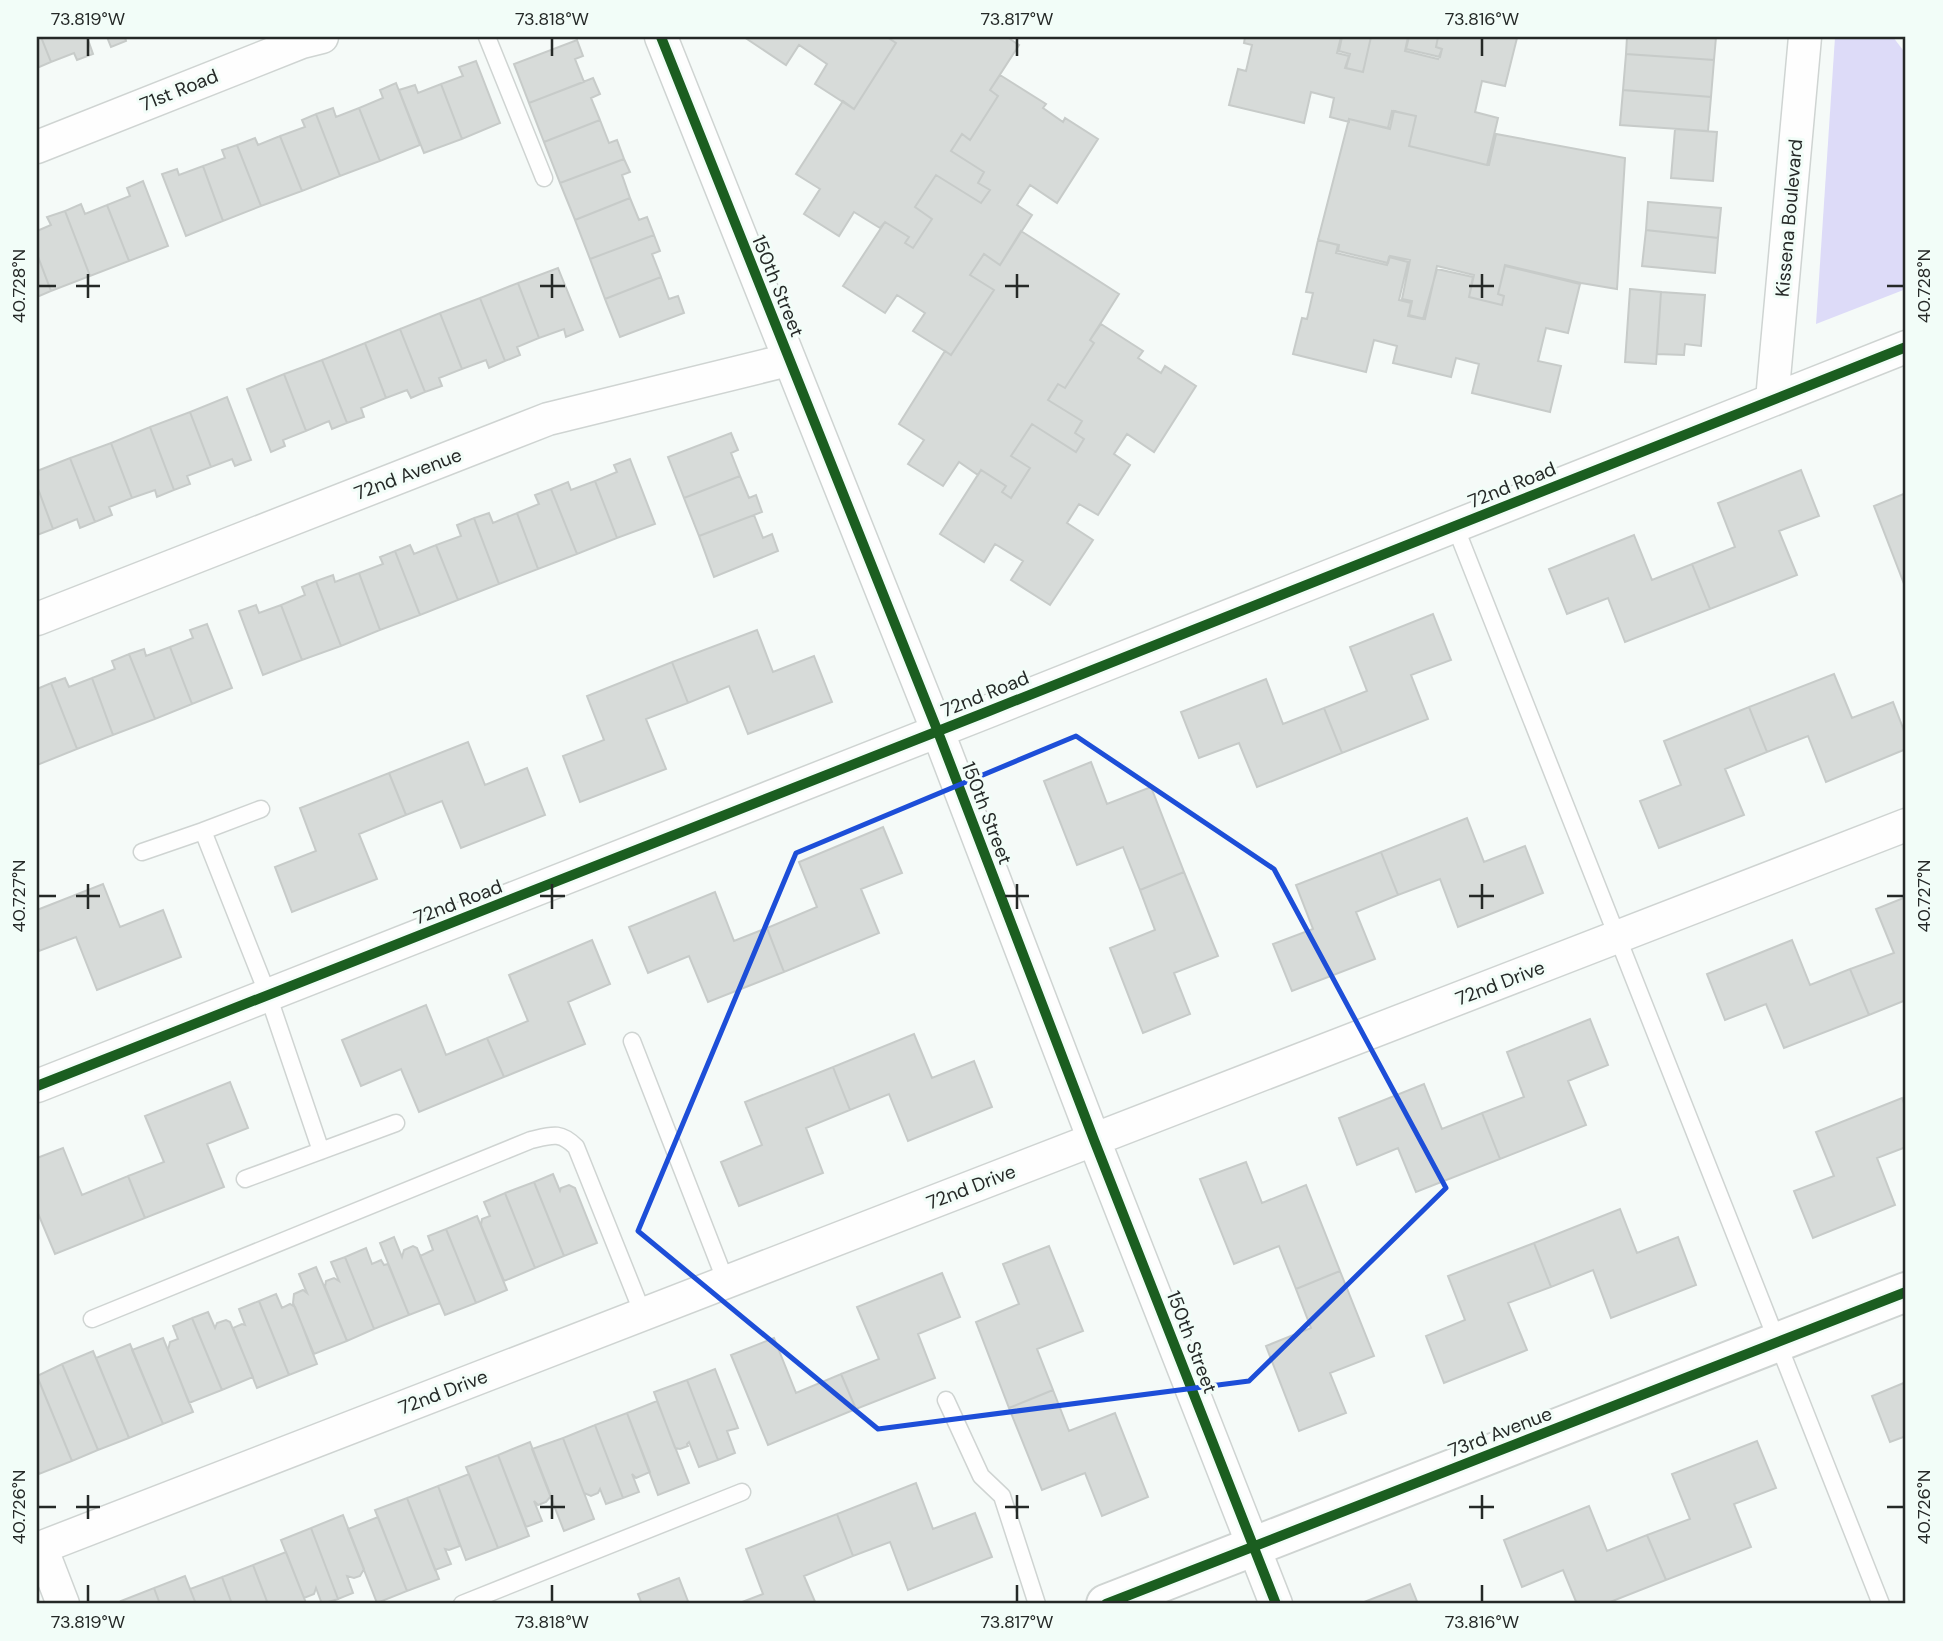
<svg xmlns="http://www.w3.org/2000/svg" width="1943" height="1641" font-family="'DM Sans',sans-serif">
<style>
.green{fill:#dddbf8}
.building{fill:#d7dbd9;stroke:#c7cbc9;stroke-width:2}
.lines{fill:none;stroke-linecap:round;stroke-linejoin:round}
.service-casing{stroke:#cfd4d2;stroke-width:19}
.minor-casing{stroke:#cfd4d2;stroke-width:35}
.tertiary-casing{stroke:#cfd4d2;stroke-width:42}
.service{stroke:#fefefe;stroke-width:16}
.minor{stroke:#fefefe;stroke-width:32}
.tertiary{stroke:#fefefe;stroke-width:38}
.cycleway-casing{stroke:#f2fdf8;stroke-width:15}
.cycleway{stroke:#1b5e20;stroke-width:10}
.marked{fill:none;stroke:#1d4ed8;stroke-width:5;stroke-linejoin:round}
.ticks{fill:none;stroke:#252927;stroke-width:2.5}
.labels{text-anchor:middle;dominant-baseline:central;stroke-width:6;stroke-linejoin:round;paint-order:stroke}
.street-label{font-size:19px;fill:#252927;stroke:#f2fdf8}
.neatline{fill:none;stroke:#252927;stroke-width:2.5}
.ticks-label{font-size:18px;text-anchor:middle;fill:#252927}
</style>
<rect width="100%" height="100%" fill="#f5faf8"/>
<!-- green -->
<path class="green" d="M1835 37H1893L1906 54V289L1816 324Z"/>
<!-- building -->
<path class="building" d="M37 37H41L51 62 37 68Z
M41 37H87L93 54 77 60 74 53 51 62Z
M107 37H125L126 41 111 47Z
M744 37H887L896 43 854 109 815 84 827 64 799 45 786 65Z
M887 37H1007L1019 45 990 90 998 96 970 140 962 134 951 151 984 172 978 183 990 190 981 203 936 175 915 207 932 219 913 248 905 243 909 237 885 222 880 228 854 212 839 236 804 214 820 189 796 174 843 101 854 109 896 43Z
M1245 37H1341L1337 53 1349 56 1345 68 1363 72 1371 37H1408L1405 51 1438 59 1442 49 1436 47 1438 37 1517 38 1505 86 1482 81 1475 112 1498 118 1487 165 1409 146 1416 116 1392 111 1388 128 1349 119V122L1330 117 1334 98 1311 92 1304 123 1229 105 1238 69 1246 71 1252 45 1244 43Z
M1342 37H1371L1363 72 1346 68 1350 54 1339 51Z
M1409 37H1438L1436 47 1442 49 1440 57 1406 49Z
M1627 37H1716L1714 60 1626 54Z
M577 40 583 56 575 59 584 82 529 103 514 64Z
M1626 54 1714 60 1711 97 1623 90Z
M476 61 500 123 462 139 441 84 463 76 459 67Z
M1000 75 1046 104 1043 108 1063 122 1065 118 1098 139 1057 203 1030 185 1017 205 1032 215 1000 265 984 254 970 275 994 290 951 355 913 331 925 313 897 295 885 313 843 286 885 222 909 237 905 243 913 248 932 219 915 207 936 175 981 203 990 190 978 183 984 172 951 151 962 134 970 140 998 96 990 90Z
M593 78 600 94 591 98 600 120 544 142 529 103Z
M396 83 420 145 380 161 359 108 383 98 380 90Z
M441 84 462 139 424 153 399 90 415 85 418 93Z
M1623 90 1711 97 1708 131 1620 125Z
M333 108 336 117 359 108 380 161 340 176 316 114Z
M1394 111 1416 116 1409 146 1487 165H1489L1496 134 1625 158 1617 289 1581 283 1505 265 1498 294 1504 296 1502 305 1469 297 1474 275 1437 266 1425 319 1409 315 1412 301 1402 299 1410 260 1390 256 1388 263 1338 251 1339 245 1318 240 1349 119 1390 129Z
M316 114 340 176 302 191 280 136 305 127 302 120Z
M600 120 609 143 617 140 624 159 560 183 544 142Z
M1675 129 1717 132 1713 181 1671 178Z
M280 136 302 191 261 206 237 145 255 138 258 145Z
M237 145 261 206 223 221 203 166 225 158 222 150Z
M624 159 630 172 622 175 630 198 575 220 560 183Z
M203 166 223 221 186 236 162 174 177 169 179 175Z
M143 181 168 246 129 261 107 205 130 196 127 188Z
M630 198 639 220 647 217 654 235 590 259 575 220Z
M1648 202 1721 208 1718 238 1646 230Z
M81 204 85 214 107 205 129 261 90 276 65 211Z
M65 211 90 276 51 291 37 254V231L51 225 47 217Z
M1646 230 1718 238 1715 273 1642 266Z
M1021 231 1119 294 1090 340 1094 343 1065 388 1058 384 1048 400 1082 421 1075 433 1084 439 1076 452 1032 424 1011 456 1030 468 1011 498 1002 492 1006 486 981 470 978 475 959 462 943 486 908 464 924 440 899 424 945 351 951 355 994 290 970 275 984 254 1000 265Z
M654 235 660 251 652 254 661 277 605 299 590 259Z
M1318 240 1338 245 1336 253 1387 265 1389 257 1408 262 1399 300 1411 303 1408 316 1423 319 1437 269 1473 277 1469 297 1502 305 1504 296 1498 294 1505 266 1580 284 1568 333 1546 328 1538 361 1561 366 1550 412 1472 393 1479 364 1456 358 1451 377 1393 363 1397 346 1374 340 1366 372 1293 354 1302 318 1307 319 1313 293 1306 292Z
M37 254 51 291 37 297Z
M558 268 583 330 566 337 564 329 539 338 518 283Z
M661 277 669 299 678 296 684 313 620 337 605 299Z
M518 283 539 338 517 347 520 355 505 361 480 298Z
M1630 289 1661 292 1656 364 1625 362Z
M1661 292 1705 295 1701 346 1685 344 1684 355 1657 354Z
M480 298 505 361 489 368 486 360 462 369 440 313Z
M440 313 462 369 439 378 442 386 425 392 400 329Z
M1101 324 1143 351 1138 358 1161 373 1165 366 1196 386 1154 452 1127 434 1114 454 1130 465 1098 515 1079 504 1067 523 1093 540 1050 605 1011 580 1023 561 995 544 984 562 940 534 981 470 1006 486 1002 492 1011 498 1030 468 1011 456 1032 424 1076 452 1084 439 1075 433 1082 421 1048 400 1058 384 1065 388 1094 343 1090 340Z
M400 329 425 392 411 398 407 390 386 398 365 343Z
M365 343 386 398 361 408 364 417 347 423 322 360Z
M322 360 347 423 332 429 329 421 306 431 284 374Z
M284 374 306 431 283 440 285 446 271 452 247 389Z
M227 397 251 460 235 466 232 459 211 467 190 412Z
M190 412 211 467 187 476 190 484 174 490 150 427Z
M150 427 174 490 157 497 155 490 132 498 111 443Z
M731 433 738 450 731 453 740 476 684 498 668 457Z
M111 443 132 498 109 507 112 515 95 522 70 458Z
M70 458 95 522 80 528 77 519 53 529 37 486V471Z
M630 459 655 524 617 538 595 481 617 472 614 465Z
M1801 470 1819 516 1779 531 1797 575 1710 609 1692 564 1735 547 1718 503Z
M740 476 749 498 756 495 762 512 699 536 684 498Z
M595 481 617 538 577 554 551 489 568 482 571 490Z
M37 486 53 529 37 535Z
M551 489 577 554 538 569 517 513 539 504 535 495Z
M1906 493V589L1874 506Z
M489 513 493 523 517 513 538 569 499 584 474 518Z
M754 515 763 538 772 534 778 551 714 577 699 536Z
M474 518 499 584 458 600 436 545 461 536 457 525Z
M1634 535 1652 580 1692 564 1710 609 1625 642 1608 598 1567 614 1549 569Z
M410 545 414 554 436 545 458 600 420 615 395 551Z
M395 551 420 615 380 630 359 573 383 564 380 557Z
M359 573 380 630 341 646 316 581 333 575 335 582Z
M316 581 341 646 302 660 281 605 305 595 302 587Z
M256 605 259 613 281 605 302 660 263 675 239 611Z
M1433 614 1451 660 1411 675 1428 719 1342 753 1324 708 1367 691 1350 647Z
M207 624 232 688 192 704 170 647 193 638 190 630Z
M757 630 773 672 814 656 832 702 748 734 729 686 688 703 672 662Z
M170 647 192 704 155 719 129 654 144 649 146 656Z
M129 654 155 719 113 735 92 678 115 669 112 661Z
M672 662 688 703 646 719 666 769 580 802 563 756 604 740 587 696Z
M1834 674 1852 718 1893 702 1906 736V749L1826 782 1808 736 1767 752 1749 707Z
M65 678 69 687 92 678 113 735 77 749 51 683Z
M1266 679 1283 724 1324 708 1342 753 1257 787 1239 743 1199 758 1181 712Z
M51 683 77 749 37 765V689Z
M1749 707 1767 752 1725 769 1744 815 1659 848 1640 801 1681 785 1664 741Z
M468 742 485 785 527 768 545 815 461 848 442 801 406 815 389 773Z
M1091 762 1107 804 1151 787 1184 872 1140 890 1123 847 1077 865 1044 781Z
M389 773 406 815 359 834 377 879 292 912 275 867 316 851 300 808Z
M1467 818 1484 862 1525 846 1543 893 1458 927 1440 879 1398 895 1381 852Z
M883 827 902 873 861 889 879 933 784 972 767 928 817 907 799 862Z
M1381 852 1398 895 1356 912 1375 959 1292 991 1273 944 1313 929 1296 885Z
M1184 872 1218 956 1174 973 1190 1014 1143 1033 1110 948 1155 930 1140 890Z
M103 884 120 927 163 910 181 957 97 990 76 937 39 951 37 944V910Z
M715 892 734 941 767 928 784 972 708 1002 689 956 648 973 629 927Z
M1906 897V1000L1869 1015 1850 969 1894 953 1876 909Z
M592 940 610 984 568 1002 585 1044 504 1077 487 1038 528 1021 509 975Z
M1792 940 1810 985 1850 969 1869 1015 1784 1048 1766 1004 1725 1020 1707 974Z
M426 1005 446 1055 487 1038 504 1077 419 1112 401 1069 361 1086 342 1040Z
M1590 1019 1608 1065 1568 1081 1586 1125 1500 1159 1482 1113 1524 1097 1507 1052Z
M914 1034 932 1078 974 1061 992 1107 908 1141 889 1094 850 1110 833 1067Z
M833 1067 850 1110 806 1128 823 1173 739 1206 721 1162 762 1145 745 1102Z
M230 1082 248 1128 207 1144 224 1187 145 1218 128 1176 164 1162 145 1116Z
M1424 1084 1442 1129 1482 1113 1500 1159 1416 1192 1398 1148 1357 1165 1339 1118Z
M1902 1098 1906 1109V1147L1877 1158 1895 1205 1813 1238 1794 1191 1834 1176 1816 1132Z
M63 1148 82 1195 128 1176 145 1218 55 1254 37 1211V1158Z
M1246 1162 1262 1203 1306 1185 1340 1271 1296 1289 1279 1246 1234 1264 1200 1179Z
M553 1174 560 1191 561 1188 569 1185 575 1188 597 1243 564 1256 534 1182Z
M534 1182 564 1256 535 1268 505 1193Z
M505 1193 535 1268 504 1281 481 1225 482 1219 490 1216 484 1202Z
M1620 1209 1637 1253 1678 1237 1696 1285 1611 1318 1593 1270 1551 1287 1534 1243Z
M477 1216 507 1290 476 1303 446 1229Z
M446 1229 476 1303 445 1315 420 1256 433 1250 428 1236Z
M394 1237 402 1257 404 1250 413 1246 417 1248 440 1303 409 1315 380 1243Z
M1534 1243 1551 1287 1508 1303 1527 1350 1444 1383 1426 1336 1465 1320 1448 1276Z
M1049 1246 1083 1331 1037 1349 1053 1390 1009 1408 976 1322 1019 1304 1003 1264Z
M366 1248 372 1264 381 1260 384 1265 388 1264 409 1315 374 1329 345 1257Z
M345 1257 374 1329 347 1341 325 1287 326 1281 334 1278 339 1281 331 1262Z
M316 1267 347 1341 314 1354 293 1303 294 1294 303 1290 307 1293 299 1274Z
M1340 1271 1374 1356 1330 1373 1346 1413 1299 1431 1266 1346 1311 1328 1296 1289Z
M942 1273 960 1317 918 1334 935 1378 856 1409 841 1374 879 1359 857 1307Z
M276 1294 282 1308 290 1304 295 1307 317 1364 289 1375 259 1301Z
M259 1301 289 1375 257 1388 233 1328 242 1324 245 1325 239 1309Z
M208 1312 215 1328 217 1323 226 1320 230 1322 253 1377 222 1390 192 1318Z
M192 1318 222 1390 189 1403 168 1350 170 1342 178 1339 173 1326Z
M163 1338 193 1412 163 1424 132 1350Z
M774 1338 796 1393 841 1374 856 1409 768 1445 731 1355Z
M130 1344 163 1424 129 1438 96 1358Z
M93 1351 129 1438 98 1450 62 1364Z
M62 1364 98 1450 72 1461 37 1376Z
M715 1369 738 1428 727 1431 735 1453 718 1460 687 1380Z
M37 1376 72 1461 39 1474 37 1468Z
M687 1380 718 1460 699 1467 689 1442 687 1444 688 1446 680 1449 675 1448 654 1392Z
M1906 1382V1436L1890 1442 1872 1396Z
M1053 1390 1069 1431 1115 1413 1148 1497 1102 1516 1085 1473 1042 1490 1009 1408Z
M657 1401 689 1483 658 1495 627 1413Z
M627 1413 650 1472 636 1478 632 1474 639 1492 623 1498 595 1425Z
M595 1425 623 1498 606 1504 600 1489 598 1493 591 1496 584 1493 563 1438Z
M563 1438 594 1519 564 1531 532 1449Z
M1757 1441 1776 1488 1734 1504 1751 1547 1666 1580 1647 1535 1690 1519 1672 1474Z
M530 1442 551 1496 546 1502 538 1505 534 1501 542 1521 526 1527 498 1455Z
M498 1455 529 1536 498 1548 466 1467Z
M469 1474 498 1548 466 1560 438 1486Z
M916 1483 933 1529 975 1513 992 1557 908 1590 890 1542 853 1556 837 1514Z
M438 1486 460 1546 449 1550 445 1549 451 1564 435 1570 407 1498Z
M407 1498 439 1579 407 1591 375 1510Z
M1589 1506 1607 1551 1647 1535 1666 1580 1605 1604H1577L1563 1570 1522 1587 1504 1540Z
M837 1514 853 1556 804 1576 816 1604H737L763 1594 746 1549Z
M343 1515 364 1569 360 1576 354 1578 347 1576 353 1593 338 1599 311 1528Z
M378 1517 407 1591 377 1603 348 1529Z
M311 1528 338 1599 322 1604 316 1588 314 1594 304 1598 281 1540Z
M286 1552 306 1603 305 1604H268L253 1565Z
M253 1565 268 1604H232L222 1577Z
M185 1576 196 1604H160L154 1588Z
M222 1577 232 1604H196L190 1589Z
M679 1578 689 1604H642L638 1594Z
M1410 1584 1418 1604H1365L1364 1602Z
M154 1588 160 1604H123L121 1601Z"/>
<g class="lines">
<!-- service casing -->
<g class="service-casing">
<path id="service" d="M487 37 544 178
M1455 526 1881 1604
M261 809 203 831 268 995 321 1151
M142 852 203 831
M632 1041 726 1282
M245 1179 396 1123
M92 1319 531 1140C552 1135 560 1131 576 1147L643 1314
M946 1400 981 1476 1002 1496 1037 1604
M462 1604 742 1492"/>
</g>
<!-- minor casing -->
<g class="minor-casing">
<path id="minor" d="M661 37 938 732 1094 1140 1276 1604
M37 147 302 42 322 37
M1772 400 1805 37
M37 619 548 419 788 360
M37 1086 989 711 1906 347
M41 1547 63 1604
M37 1549 1906 825"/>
</g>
<!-- tertiary casing -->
<g class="tertiary-casing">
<path id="tertiary" d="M1106 1604 1906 1292"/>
</g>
<!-- service -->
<use href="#service" class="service"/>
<!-- minor -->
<use href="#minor" class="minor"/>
<!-- tertiary -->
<use href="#tertiary" class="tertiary"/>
<!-- cycleway casing -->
<g class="cycleway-casing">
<path id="cycleway" d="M661 37 938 732 1094 1140 1276 1604
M37 1086 989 711 1906 347
M1106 1604 1906 1292"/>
</g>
<!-- cycleway -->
<use href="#cycleway" class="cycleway"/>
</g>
<!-- marked area -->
<path class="marked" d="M1076 736 1274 869 1446 1188 1249 1381 878 1429 638 1231 796 853Z"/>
<!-- ticks -->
<path class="ticks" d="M88 38V56M552 38V56M1017 38V56M1482 38V56M88 274V298M552 274V298M1017 274V298M1482 274V298M38 286H56M76 286H100M540 286H565M1005 286H1029M1469 286H1494M1887 286H1904M88 884V909M552 884V909M1017 884V909M1482 884V909M38 896H56M76 896H100M540 896H565M1005 896H1029M1469 896H1494M1887 896H1904M88 1495V1519M552 1495V1519M1017 1495V1519M1482 1495V1519M38 1507H56M76 1507H100M540 1507H565M1005 1507H1029M1469 1507H1494M1887 1507H1904M88 1585V1602M552 1585V1602M1017 1585V1602M1482 1585V1602"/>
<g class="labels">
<!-- street labels -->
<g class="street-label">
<text transform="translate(179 90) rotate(-22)">71st Road</text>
<text transform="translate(1789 218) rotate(-85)">Kissena Boulevard</text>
<text transform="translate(778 286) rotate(68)">150th Street</text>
<text transform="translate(408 474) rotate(-21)">72nd Avenue</text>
<text transform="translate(1512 485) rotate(-22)">72nd Road</text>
<text transform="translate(985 694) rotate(-22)">72nd Road</text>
<text transform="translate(987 813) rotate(69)">150th Street</text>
<text transform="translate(458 902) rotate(-21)">72nd Road</text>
<text transform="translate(1500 983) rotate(-21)">72nd Drive</text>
<text transform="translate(971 1187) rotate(-21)">72nd Drive</text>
<text transform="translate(1192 1342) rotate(69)">150th Street</text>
<text transform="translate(443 1392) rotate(-21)">72nd Drive</text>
<text transform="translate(1500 1432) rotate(-21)">73rd Avenue</text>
</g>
</g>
<!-- border -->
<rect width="1943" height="1641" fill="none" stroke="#f2fdf8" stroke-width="77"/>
<rect x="38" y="38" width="1866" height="1564" class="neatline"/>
<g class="ticks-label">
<text x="88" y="25">73.819°W</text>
<text x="552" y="25">73.818°W</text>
<text x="1017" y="25">73.817°W</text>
<text x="1482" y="25">73.816°W</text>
<text transform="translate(19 286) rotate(-90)" y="6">40.728°N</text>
<text transform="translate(1924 286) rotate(-90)" y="6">40.728°N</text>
<text transform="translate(19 896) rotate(-90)" y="6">40.727°N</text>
<text transform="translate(1924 896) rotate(-90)" y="6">40.727°N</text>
<text transform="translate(19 1507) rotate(-90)" y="6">40.726°N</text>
<text transform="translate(1924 1507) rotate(-90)" y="6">40.726°N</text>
<text x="88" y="1628">73.819°W</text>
<text x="552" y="1628">73.818°W</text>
<text x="1017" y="1628">73.817°W</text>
<text x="1482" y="1628">73.816°W</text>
</g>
</svg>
